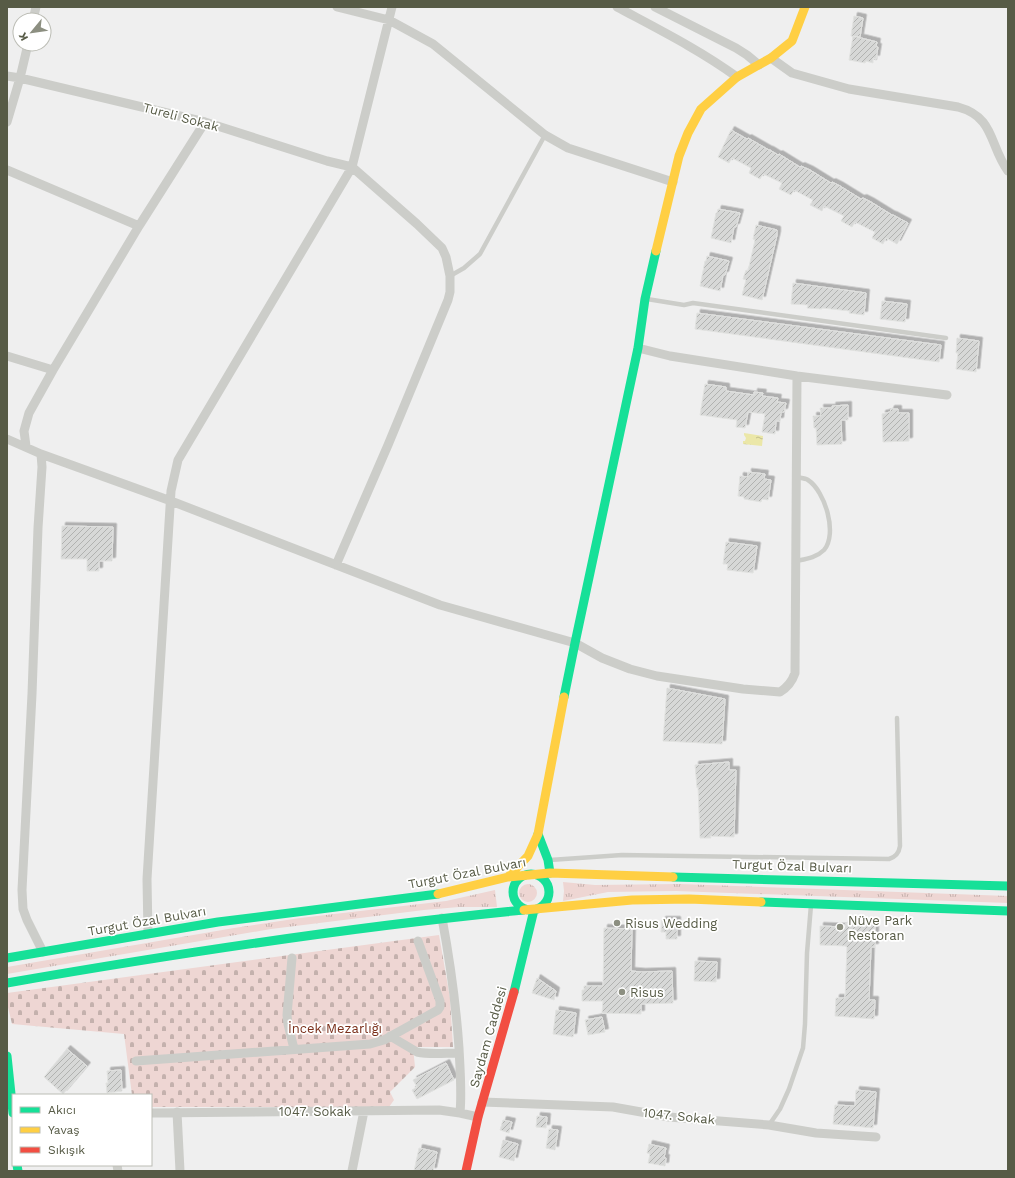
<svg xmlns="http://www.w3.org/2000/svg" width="1015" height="1178" font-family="'Work Sans',sans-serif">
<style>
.grass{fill:url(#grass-tufts)}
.cemetery{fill:url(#cemetery-stones)}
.water{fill:url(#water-ripples)}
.building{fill:url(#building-hatch);stroke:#e1e2e0;filter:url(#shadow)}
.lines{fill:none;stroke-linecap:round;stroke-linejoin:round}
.lane{stroke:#cccdc9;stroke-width:4.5}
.street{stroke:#cccdc9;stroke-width:9}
.fast{stroke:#16e098;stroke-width:9}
.slow{stroke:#ffcf43;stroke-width:9}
.jam{stroke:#f24e42;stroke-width:9}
.poi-dot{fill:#8c8f81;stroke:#fff;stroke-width:1.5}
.labels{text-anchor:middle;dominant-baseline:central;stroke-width:3.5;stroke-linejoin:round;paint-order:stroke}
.street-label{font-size:13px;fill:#575b46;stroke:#fff}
.poi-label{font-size:13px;fill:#575b46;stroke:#fff;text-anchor:start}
.park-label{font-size:13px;fill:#7a2e19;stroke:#fff}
</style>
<defs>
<pattern id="grass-tufts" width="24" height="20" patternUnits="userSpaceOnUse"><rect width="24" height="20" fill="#eed6d3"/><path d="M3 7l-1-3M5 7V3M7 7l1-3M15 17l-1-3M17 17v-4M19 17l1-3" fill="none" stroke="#c4b1ad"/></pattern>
<pattern id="cemetery-stones" width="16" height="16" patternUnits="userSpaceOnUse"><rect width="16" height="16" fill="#eed6d3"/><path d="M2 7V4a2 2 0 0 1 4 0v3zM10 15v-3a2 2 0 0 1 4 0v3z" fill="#c4b1ad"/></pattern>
<pattern id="water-ripples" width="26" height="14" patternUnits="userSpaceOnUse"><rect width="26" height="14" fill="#ebe7a8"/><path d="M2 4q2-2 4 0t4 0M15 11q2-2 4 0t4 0" fill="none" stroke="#c1be8b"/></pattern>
<pattern id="building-hatch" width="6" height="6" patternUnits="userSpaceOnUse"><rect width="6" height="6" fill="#d7d8d7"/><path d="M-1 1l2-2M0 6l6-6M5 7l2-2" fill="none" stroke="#b1b2b0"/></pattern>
<filter id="shadow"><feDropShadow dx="3.5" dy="-3.5" stdDeviation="0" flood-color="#0004"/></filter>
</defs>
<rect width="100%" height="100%" fill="#efefef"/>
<!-- grass -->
<path class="grass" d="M563 882 595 885 679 884 1008 896V903L676 891 608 892 563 901 564 891Z
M519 893a9 9 0 1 1 18 0a9 9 0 1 1-18 0Z
M495 890 497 907H459L424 910 271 929 7 974V967L234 928 300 918 446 901Z"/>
<!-- cemetery -->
<path class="cemetery" d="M439 935 450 998 453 1047H413L415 1067 390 1092 394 1100 389 1107H151V1095H132L124 1034 12 1024 7 1003V993Z"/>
<!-- water -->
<path class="water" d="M744 433 763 436 762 446 743 444V441H745L746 438 744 435Z"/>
<!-- building -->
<path class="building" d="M854 16 863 18 860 37 851 36Z
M853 36 877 42 876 47H878L876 59 873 58V63L866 61 865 63 849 60Z
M731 130 747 139 748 138 769 150H770L778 155 779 154 800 167 801 166 810 170 831 183 832 182 840 186 861 199 863 198 871 202 892 215H893L908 223 897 244 886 238 883 244 872 238 875 232 855 222 852 227 841 221 844 216 824 206 822 211 810 205 813 200 794 190 791 195 779 189 782 183 763 174 760 179 749 173 751 168 732 158 729 163 718 157Z
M718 209 740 213 736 227H734L731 243 711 238 716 213H717Z
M756 225 777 230V235L762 300 742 295 746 280 743 279 746 270 748 271 755 240 753 239Z
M707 256 729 261 725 275H723L720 291 700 286 705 261H706Z
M793 283 866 293 864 315 849 313 850 311 822 308V309L807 308 808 305 791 304Z
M882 301 907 304 905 322 880 319Z
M697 313 941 345 939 362 695 329Z
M957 338 979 341 976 372 956 369 958 353H956Z
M705 384 726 387V391L754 395V392L763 393 762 396 778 398 777 402 786 403 784 412H781L780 421H776L775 434 762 432 765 414 748 412 745 428 736 427 737 420 700 415Z
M848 405V420H841L842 444 817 445 816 428H814L813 416H821L820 408H833L832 406Z
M891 409H898V413H909V441L883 442 882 414 890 412Z
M748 472 765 474 764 479 771 480 768 500 762 499 761 502 744 499V497L738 496 740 476 748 477Z
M62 526 113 527 112 561H99V571H87V559H61Z
M726 542 757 546 753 573 727 570 728 564H723Z
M667 688 725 699 722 744 663 741Z
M729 762V770H736L734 837 710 836 711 838H700L698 787 697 788 695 765Z
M662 920H677V939H666V932H661Z
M845 924H875V947H871L869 1000H875L874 1019 835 1016 836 998H845L847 947 845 946 820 945V926L845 927Z
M604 928 632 929 631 971 642 972 672 971 673 1003 641 1004V1014L602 1013 603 1001H582V990H584V986H603Z
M695 961 717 962 716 982 694 981Z
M537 978 556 991 554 1000 532 993Z
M556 1010 576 1013 573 1037 553 1034Z
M602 1017 605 1032 588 1035 585 1020Z
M67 1049 87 1066 63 1094 44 1077Z
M446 1063 454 1080 417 1099 412 1090 417 1087 413 1080Z
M121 1070 122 1091 107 1093 106 1083H108L107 1071Z
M856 1090 876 1092 873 1128 833 1124 835 1105 855 1106Z
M537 1116 547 1117 546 1128 536 1127Z
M503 1120 512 1122 509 1133 500 1130Z
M549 1129 558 1130 555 1150 546 1148Z
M503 1140 518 1144 514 1161 499 1157Z
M649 1144 666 1148 664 1158H666L665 1166 648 1163 650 1154 647 1153Z
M419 1148 437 1152 433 1171H414Z"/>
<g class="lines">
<!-- lane -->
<path class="lane" d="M450 276 464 268 480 254 545 135
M647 299 684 305 693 303 946 338
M796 561C806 559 816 558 824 550 838 534 825 491 808 480 805 478 800 478 796 477
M550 860 622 855 889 859C896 857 899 853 900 846L897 718
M769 1125 780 1109 789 1089 803 1048 805 1024 807 953 811 905"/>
<!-- street -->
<path class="street" d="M337 7 389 20 433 44 545 135 568 148 673 182
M617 7C658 29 700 50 737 77
M655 7 736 48 747 55 759 65
M33 20 36 7
M771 58 792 73 849 89 958 107C995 117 989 145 1008 171
M7 76 20 78 205 122 327 161 352 167 417 224 442 248 446 257 450 276V292L448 300 388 445 336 565
M7 122 20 78 28 44
M7 170 139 226
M638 348 670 356 797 376 947 395
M7 356 53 370
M7 439 41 454 171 501 440 605 575 643 602 658 630 669 657 676 743 689 780 692C788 687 792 682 795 673L797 376
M26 446 24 431 29 413 53 370 139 226 205 122
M41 454 42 467 38 528 32 694 22 890 23 909 27 920 43 952
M442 918C450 961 456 1005 459 1048 460 1070 462 1091 460 1113
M148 934 147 879 171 491 178 460 352 167 392 7
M292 958 287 1015 288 1024 294 1049
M390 1036 417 1052C430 1055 445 1053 459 1053
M136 1061 370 1044 384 1040 438 1010 440 1007V1001L418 941
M482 1102 613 1107 669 1117 769 1125 816 1133 876 1137
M177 1112 180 1171
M151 1113 439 1110 460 1113 478 1117
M117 1165 118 1171
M352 1171 364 1111"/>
<!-- fast -->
<path class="fast" d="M564 697 575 643 638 348 645 299 656 251
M538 834 548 860 550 873
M513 892a18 18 0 1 1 36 0a18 18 0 1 1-36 0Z
M673 877 1008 886
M761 902 1008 911
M7 958 218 922 438 894
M7 983C179 953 351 927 524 910
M514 992 534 910
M7 1056 13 1113
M17 1165 18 1171"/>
<!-- slow -->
<path class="slow" d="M656 251 679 156 688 133 701 109 737 77 771 58 792 41 805 7
M508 877 528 856 538 834 564 697
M438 894 508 877 550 873 673 877
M524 910 632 900 689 899 761 902"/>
<!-- jam -->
<path class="jam" d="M466 1171 478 1117 514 992"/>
</g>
<!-- markers -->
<g class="poi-dot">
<circle cx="617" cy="923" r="4"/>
<circle cx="840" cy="927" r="4"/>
<circle cx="622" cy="992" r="4"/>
</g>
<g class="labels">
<!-- street labels -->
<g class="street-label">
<text transform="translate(181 117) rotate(15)">Tureli Sokak</text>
<text transform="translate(792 866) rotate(2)">Turgut Özal Bulvarı</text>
<text transform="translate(467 873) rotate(-11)">Turgut Özal Bulvarı</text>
<text transform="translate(147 921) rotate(-10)">Turgut Özal Bulvarı</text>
<text transform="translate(488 1037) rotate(-74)">Saydam Caddesi</text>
<text x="315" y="1111">1047. Sokak</text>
<text transform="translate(679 1116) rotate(6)">1047. Sokak</text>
</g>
<!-- poi labels -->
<g class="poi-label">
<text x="848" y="920">Nüve Park<tspan x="848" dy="15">Restoran</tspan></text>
<text x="625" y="923">Risus Wedding</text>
<text x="630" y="992">Risus</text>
</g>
<!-- park labels -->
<g class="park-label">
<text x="335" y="1028">İncek Mezarlığı</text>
</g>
</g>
<!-- border -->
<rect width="1015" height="1178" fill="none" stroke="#575b46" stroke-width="16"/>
<!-- legend -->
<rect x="12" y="1094" width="140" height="72" fill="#ffffff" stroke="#bcbdb5"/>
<rect x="20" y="1107" width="20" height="6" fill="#16e098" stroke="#bcbdb5"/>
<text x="48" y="1114" font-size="12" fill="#575b46">Akıcı</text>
<rect x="20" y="1127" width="20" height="6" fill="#ffcf43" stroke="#bcbdb5"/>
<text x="48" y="1134" font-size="12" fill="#575b46">Yavaş</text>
<rect x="20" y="1147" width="20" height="6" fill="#f24e42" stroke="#bcbdb5"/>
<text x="48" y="1154" font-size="12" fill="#575b46">Sıkışık</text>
<!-- north arrow -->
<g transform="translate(32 32) rotate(241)"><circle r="19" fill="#ffffff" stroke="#bcbdb5"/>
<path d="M0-3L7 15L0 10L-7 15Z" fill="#8c8f81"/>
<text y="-6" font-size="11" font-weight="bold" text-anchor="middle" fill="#575b46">K</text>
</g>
</svg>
